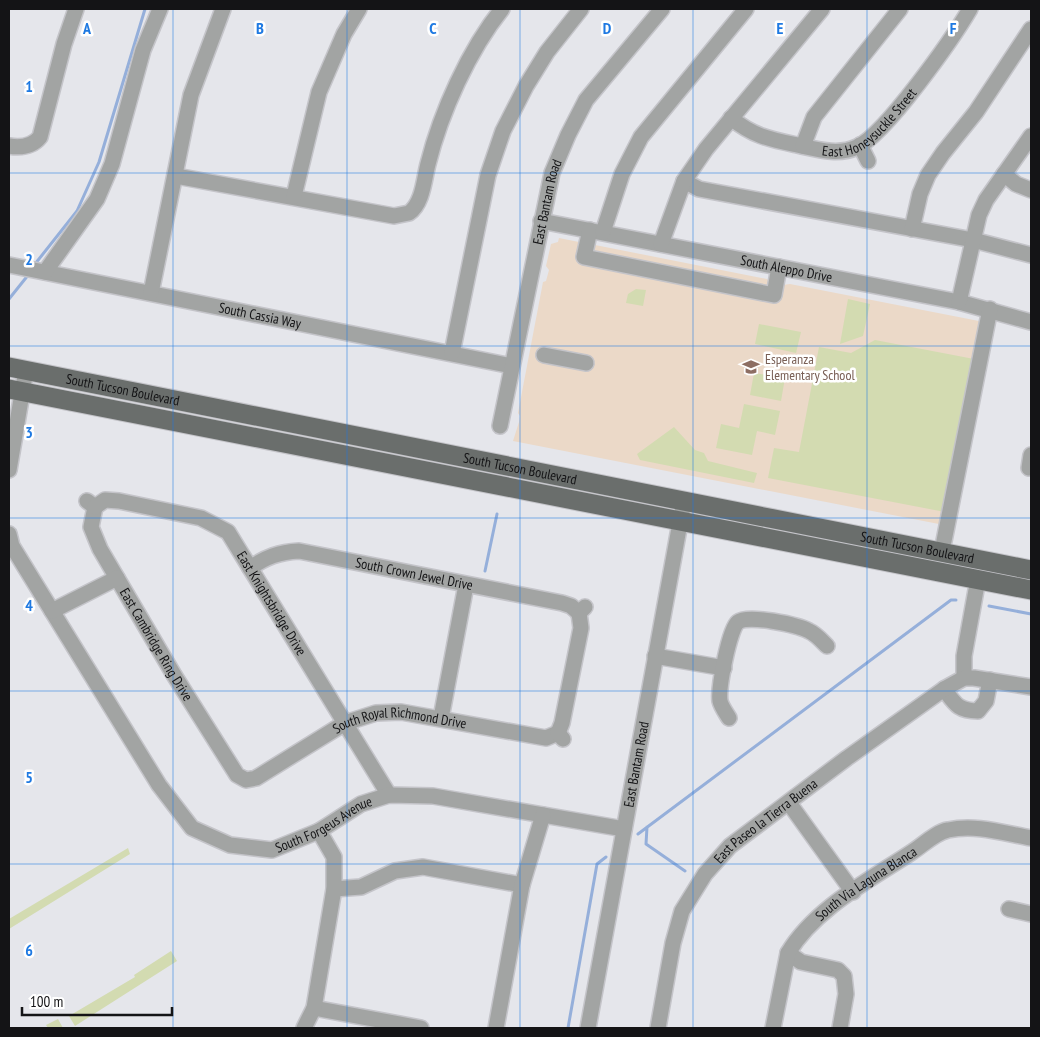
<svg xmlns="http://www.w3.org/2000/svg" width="1040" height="1037" font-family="'PT Sans Narrow',sans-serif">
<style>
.education{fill:#ebd9c8}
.green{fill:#d3dbb1}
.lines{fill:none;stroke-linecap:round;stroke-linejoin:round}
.stream{stroke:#95afda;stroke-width:3}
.minor-casing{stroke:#c4c4c9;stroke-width:18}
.major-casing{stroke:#c4c4c9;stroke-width:21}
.minor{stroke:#a2a4a3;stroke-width:15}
.major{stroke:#6a6e6c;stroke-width:19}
.grid{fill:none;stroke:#1e79e2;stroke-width:1;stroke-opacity:0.55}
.labels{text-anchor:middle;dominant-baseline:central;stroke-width:5;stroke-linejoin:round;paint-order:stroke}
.street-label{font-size:14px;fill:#141416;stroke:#fff}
.education-label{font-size:14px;fill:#785e54;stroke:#fff;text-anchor:start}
.grid-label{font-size:16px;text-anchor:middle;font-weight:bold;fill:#1e79e2;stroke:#fff;stroke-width:5;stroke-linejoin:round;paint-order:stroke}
</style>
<rect width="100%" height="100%" fill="#e5e6eb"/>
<!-- education -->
<path class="education" d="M559 238 579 242 581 246 591 248 595 245 767 279 770 282 783 285 790 284 984 322 944 525 513 441 519 422 520 416 518 413 543 282 546 281 549 270 546 266 551 244 558 242Z"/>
<!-- green -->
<path class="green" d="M636 289 646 290 643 306 626 303 628 294Z
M848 299 870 304 863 336 840 344Z
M759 324 801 332 796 353 755 344Z
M875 340 974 359 945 512 768 478 774 448 799 452 819 347 851 353Z
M754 373 785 378 781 401 750 395Z
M744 404 780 411 775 435 757 431 752 455 716 448 721 424 739 428Z
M674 427 695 450 704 453 708 461 757 473 754 483 640 460 637 454Z
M128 848 130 854 9 929V919Z
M171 951 177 961 75 1026 69 1016 135 977 134 975Z
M58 1019 63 1028H48L46 1025Z"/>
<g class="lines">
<!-- stream -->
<path class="stream" d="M35 264 77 211 99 162 145 9
M9 299 29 274
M485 571 497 514
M989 606 1031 614
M647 827 646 844 685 871
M638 834 951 600H956
M568 1028 597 864 606 857"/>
<!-- minor casing -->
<g class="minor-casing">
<g id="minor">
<path id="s1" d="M731 118C753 136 769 139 797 145 816 149 838 156 857 147 885 135 953 38 970 9"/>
<path d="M860 145 868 161"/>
<path d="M9 146C21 148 32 147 40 137L64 44 76 9"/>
<path d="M803 146 814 117 900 9"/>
<path d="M1004 174 1016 184 1031 190"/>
<path d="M176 176 394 216 409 213C423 203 424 179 428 164 441 112 469 50 502 9"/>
<path d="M684 181 699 189 973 240 1031 255"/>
<path d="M294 196 319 92 344 34 359 9"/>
<path id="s2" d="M541 221 959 302 1031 322"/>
<path d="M912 229 920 194 928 175 943 153 976 112 1031 29"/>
<path d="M590 230 584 257 774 295 779 267"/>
<path d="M603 232 622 174 641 137 746 9"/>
<path d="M661 244 684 181 706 149 822 9"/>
<path id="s3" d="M9 265 512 366"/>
<path d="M45 272 97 199 112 164 143 50 160 9"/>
<path d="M151 293 191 95 223 9"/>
<path d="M959 302 979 215 986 200 1031 136"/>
<path d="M452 353 488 175 503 131 526 86 547 52 581 9"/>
<path d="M544 355 586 363"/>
<path id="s4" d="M500 426 552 173 568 135 586 100 662 9"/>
<path d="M1029 468 1031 455"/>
<path d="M9 470 26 370"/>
<path id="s5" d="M87 501 95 507 91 527 100 549 174 675 237 775 246 780 256 778 345 723 376 713 401 712 546 738 558 733 563 739"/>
<path id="s6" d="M95 507 105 500 119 501 201 518 228 532 389 795"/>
<path id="s7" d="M9 534 12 546 159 785 192 828 230 845 272 850 319 831 361 804 389 795 433 796 624 829"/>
<path d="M944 541 990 309"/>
<path id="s8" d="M250 568C266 557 279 552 299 551L562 603 571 606 579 613"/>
<path d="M52 611 117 578"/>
<path d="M655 656 724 668"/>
<path d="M964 678V656L978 579"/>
<path d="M944 689C955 704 958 711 978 711L986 701 990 680"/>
<path d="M441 718 466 585"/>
<path d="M729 718C726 713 721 706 720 701 718 689 729 629 738 622 748 614 798 625 809 631 816 634 822 641 827 646"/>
<path d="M558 733 562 723 581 628 579 613 585 607"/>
<path d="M789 803 853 892"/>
<path d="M334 889 361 887 395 871 423 867 522 885"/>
<path d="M1009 909 1031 914"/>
<path d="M788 953 801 962 838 970 844 976 846 994 840 1028"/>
<path d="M314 1008 421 1028"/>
<path d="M304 1028 314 1008 334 889V857L319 831"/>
<path d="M496 1028 522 885 543 815"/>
<path id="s9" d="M588 1028 684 501"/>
<path id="s10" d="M658 1028 673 943 682 911 705 874 730 846 847 758 944 689 964 678H974L1031 687"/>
<path id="s11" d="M773 1028 788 953C815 908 870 880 912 852 923 845 936 832 948 830 976 824 1003 833 1031 838"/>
</g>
</g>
<!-- major casing -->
<g class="major-casing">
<g id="major">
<path id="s12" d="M9 367 1031 570"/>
<path d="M9 389 1031 590"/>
</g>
</g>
<!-- minor -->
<use href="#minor" class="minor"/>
<!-- major -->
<use href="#major" class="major"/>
</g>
<!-- grid -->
<path class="grid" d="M173 9V1028M347 9V1028M520 9V1028M693 9V1028M867 9V1028M9 173H1031M9 346H1031M9 518H1031M9 691H1031M9 864H1031"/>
<!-- icons -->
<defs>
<g id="school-bare" transform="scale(1.35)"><path d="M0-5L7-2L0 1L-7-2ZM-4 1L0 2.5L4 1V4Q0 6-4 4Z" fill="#8d6e63" stroke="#fff" stroke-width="2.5" paint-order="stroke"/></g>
</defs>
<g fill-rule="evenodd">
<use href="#school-bare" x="751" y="367"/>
</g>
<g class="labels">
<!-- street labels -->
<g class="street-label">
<text stroke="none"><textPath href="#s1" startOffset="156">East Honeysuckle Street</textPath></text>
<text stroke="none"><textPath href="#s4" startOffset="229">East Bantam Road</textPath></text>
<text stroke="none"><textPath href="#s2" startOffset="250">South Aleppo Drive</textPath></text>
<text stroke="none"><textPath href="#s3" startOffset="256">South Cassia Way</textPath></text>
<text stroke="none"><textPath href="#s12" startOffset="116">South Tucson Boulevard</textPath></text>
<text stroke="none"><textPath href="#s12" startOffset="521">South Tucson Boulevard</textPath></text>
<text stroke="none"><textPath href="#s12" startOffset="926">South Tucson Boulevard</textPath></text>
<text stroke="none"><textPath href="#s8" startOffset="170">South Crown Jewel Drive</textPath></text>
<text stroke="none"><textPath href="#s6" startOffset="224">East Knightsbridge Drive</textPath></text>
<text stroke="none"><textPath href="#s5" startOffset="165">East Cambridge Ring Drive</textPath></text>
<text stroke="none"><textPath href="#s5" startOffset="499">South Royal Richmond Drive</textPath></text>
<text stroke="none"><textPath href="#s9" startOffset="268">East Bantam Road</textPath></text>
<text stroke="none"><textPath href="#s10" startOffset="244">East Paseo la Tierra Buena</textPath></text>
<text stroke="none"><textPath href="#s7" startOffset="489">South Forgeus Avenue</textPath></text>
<text stroke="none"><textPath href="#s11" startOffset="182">South Via Laguna Blanca</textPath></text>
</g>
<!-- education labels -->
<g class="education-label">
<text x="765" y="359">Esperanza<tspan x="765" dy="16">Elementary School</tspan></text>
</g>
</g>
<g class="grid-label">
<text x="87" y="34">A</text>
<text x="260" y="34">B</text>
<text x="433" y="34">C</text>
<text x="607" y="34">D</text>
<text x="780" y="34">E</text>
<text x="953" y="34">F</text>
<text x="29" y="92">1</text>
<text x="29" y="265">2</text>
<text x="29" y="438">3</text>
<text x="29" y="611">4</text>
<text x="29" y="783">5</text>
<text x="29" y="956">6</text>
</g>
<!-- border -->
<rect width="1040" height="1037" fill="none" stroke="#141416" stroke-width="20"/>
<!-- scale -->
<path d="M22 1007v8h150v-8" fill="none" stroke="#141416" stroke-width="2.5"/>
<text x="30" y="1007" font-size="15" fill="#141416" stroke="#ffffff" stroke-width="4" paint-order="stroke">100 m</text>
</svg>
